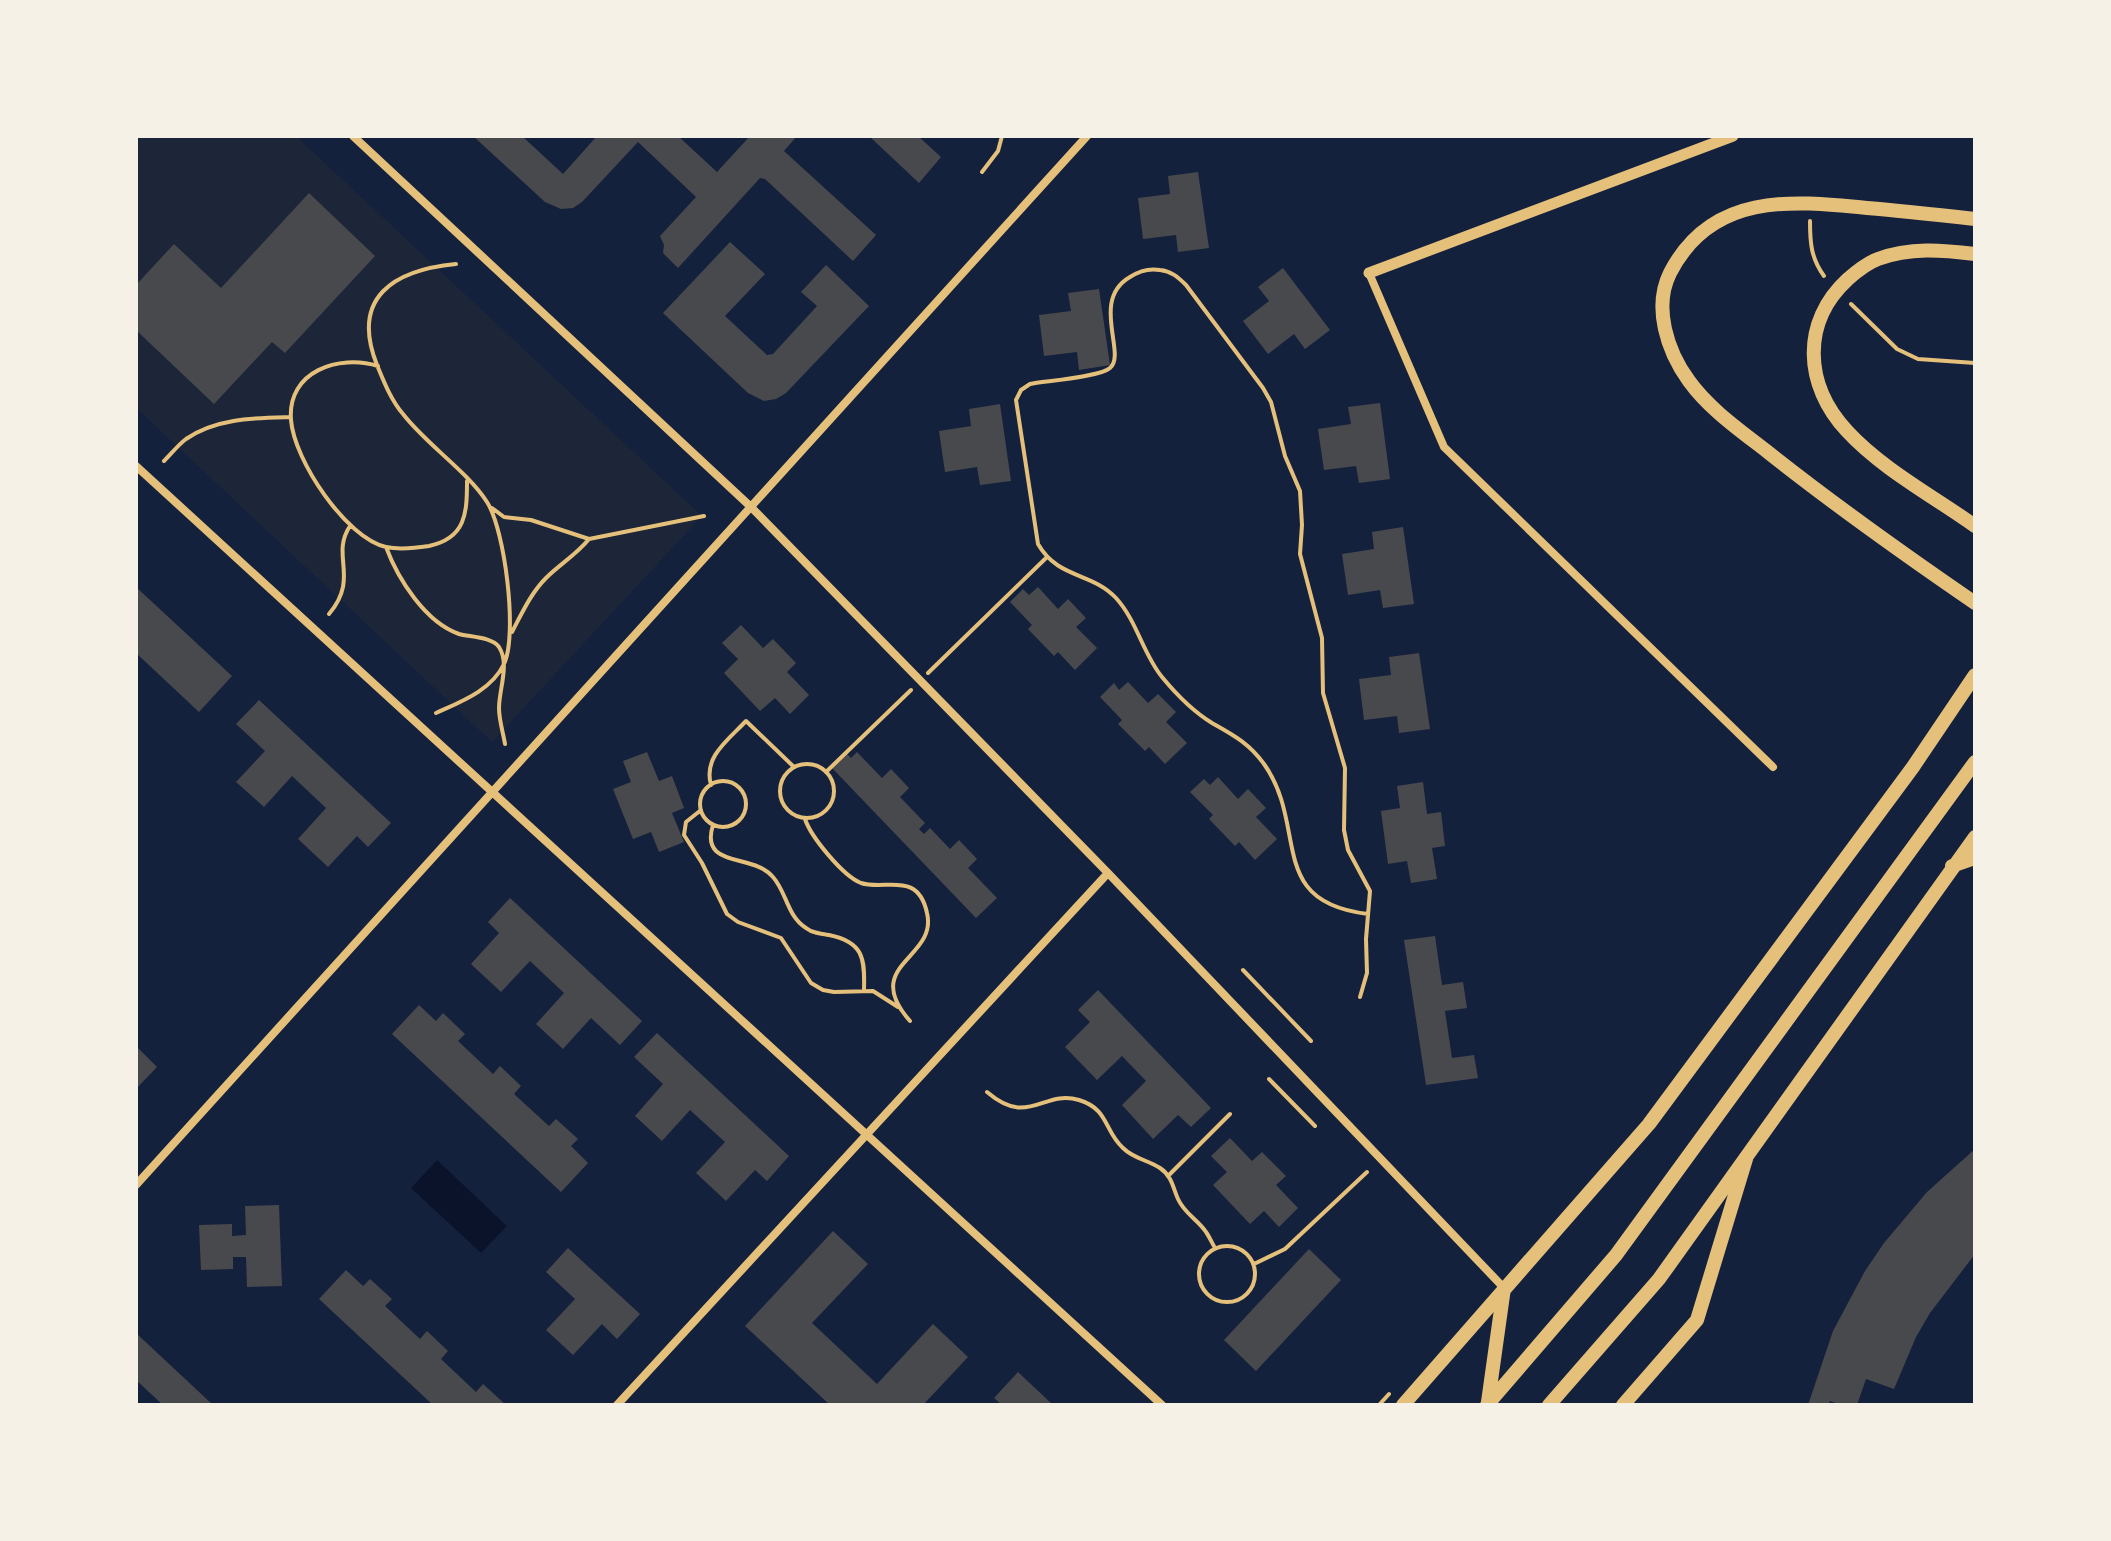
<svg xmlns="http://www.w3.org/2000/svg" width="2111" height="1541" font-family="'Roboto Condensed',sans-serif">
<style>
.green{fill:#1d2539}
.water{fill:#0b132b}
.building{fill:#48494c}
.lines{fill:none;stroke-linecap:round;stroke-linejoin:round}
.path{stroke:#e5c07b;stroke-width:4}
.minor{stroke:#e5c07b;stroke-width:8}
.tertiary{stroke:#e5c07b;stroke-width:11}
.primary{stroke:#e5c07b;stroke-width:14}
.trunk{stroke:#e5c07b;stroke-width:14}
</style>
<rect width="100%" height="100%" fill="#14213d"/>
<!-- green -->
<path class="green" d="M136 136H296L702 516 492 742 136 408Z"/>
<!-- water -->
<path class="water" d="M437 1160 507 1226 481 1253 411 1188Z"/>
<!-- building -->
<path class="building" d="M473 136H522L563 174 597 136H678L717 172 750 136H797L784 151 876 235 853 261 765 179 760 178 678 268 663 253 664 245 660 236 696 197 638 142 582 202 573 208 561 209 545 202Z
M869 136H918L941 157 919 183Z
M1198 172 1209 248 1178 252 1176 235 1143 239 1138 198 1170 194 1168 176Z
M309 193 375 256 285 353 272 342 214 404 136 330V285L174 244 221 288Z
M730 242 765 274 725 316 767 355 773 354 817 306 801 292 826 265 869 306 786 393 776 399 764 401 748 393 663 313Z
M1283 268 1330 330 1305 349 1294 334 1268 354 1243 321 1269 301 1258 287Z
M1099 289 1110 365 1079 370 1077 352 1044 356 1039 315 1071 311 1068 293Z
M1380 403 1390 479 1359 483 1356 466 1324 470 1318 429 1351 424 1348 407Z
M1000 404 1011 481 980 485 977 467 945 472 939 431 971 426 969 409Z
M1403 527 1414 604 1383 608 1380 590 1348 595 1342 554 1374 549 1372 532Z
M136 587 232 676 199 712 136 653Z
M1038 587 1058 609 1068 599 1086 618 1076 627 1097 648 1075 670 1058 652 1054 656 1028 629 1032 625 1010 602 1023 589 1029 595Z
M741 625 763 648 773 639 796 663 787 672 809 695 790 714 775 698 760 711 724 673 738 659 722 643Z
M1419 653 1430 729 1399 733 1397 716 1364 720 1359 679 1391 675 1389 657Z
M1128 682 1148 703 1158 694 1176 712 1166 722 1187 743 1165 764 1149 747 1145 751 1118 724 1122 720 1100 697 1114 683 1119 690Z
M259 700 391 823 368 847 357 836 328 867 298 839 326 808 292 776 264 807 236 782 265 751 236 724Z
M647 752 659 781 672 776 684 808 672 813 684 842 659 852 651 832 633 839 613 789 631 782 623 761Z
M857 752 882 778 891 769 909 788 900 797 925 823 919 829 924 834 930 828 950 849 959 840 977 859 968 868 997 898 976 918 832 768 847 754 851 758Z
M1218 777 1238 799 1248 789 1266 808 1256 817 1277 839 1255 860 1239 842 1235 846 1209 819 1213 815 1190 792 1204 779 1210 785Z
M1423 782 1427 814 1441 812 1445 846 1432 848 1437 879 1411 883 1407 861 1388 864 1381 811 1400 808 1397 786Z
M510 898 642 1021 620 1045 591 1018 563 1049 536 1024 564 993 530 961 501 992 471 964 499 933 488 922Z
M1435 936 1442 985 1463 982 1467 1008 1445 1011 1452 1058 1474 1055 1478 1078 1426 1085 1404 940Z
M1098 990 1211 1108 1191 1127 1178 1115 1153 1139 1122 1105 1146 1081 1122 1056 1097 1080 1065 1047 1090 1022 1078 1010Z
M419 1005 436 1021 443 1013 465 1034 458 1041 493 1074 500 1066 521 1086 514 1094 549 1126 556 1119 578 1139 571 1146 588 1163 561 1192 392 1034Z
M657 1033 789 1156 767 1181 755 1170 726 1201 696 1173 725 1142 690 1110 662 1141 635 1116 663 1084 634 1057Z
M136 1046 157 1067 136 1089Z
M1230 1138 1252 1161 1262 1152 1286 1176 1276 1185 1298 1208 1279 1227 1264 1211 1250 1224 1213 1185 1227 1172 1211 1156Z
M1975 1149V1254L1930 1313 1916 1337 1894 1389 1866 1379 1857 1405H1841L1830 1401 1828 1405H1808L1833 1331 1865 1271 1884 1243 1927 1192Z
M279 1205 282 1286 247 1287 246 1257H233V1269L201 1270 199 1225 232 1224V1236L246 1235 245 1206Z
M833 1231 868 1264 812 1323 877 1384 933 1324 968 1357 923 1405H830L745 1326Z
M568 1248 640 1314 617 1339 602 1324 573 1355 546 1330 575 1299 546 1272Z
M1309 1249 1341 1280 1256 1371 1224 1340Z
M346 1270 363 1286 370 1279 392 1299 385 1306 420 1339 427 1331 448 1351 441 1359 476 1392 483 1384 506 1405H433L319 1299Z
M136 1333 213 1405H163L136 1380Z
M1018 1372 1053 1405H1002L994 1398Z"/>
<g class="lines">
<!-- path -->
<path class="path" d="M982 172 998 151 1002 136
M1810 221C1810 243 1811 258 1824 276
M1851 304 1897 349 1918 359 1975 363
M378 366C339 354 287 371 291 420 294 460 346 538 386 547 400 550 416 548 429 546 466 538 467 513 467 481
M164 461C171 454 178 445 186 439 216 418 255 418 290 417
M492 508 504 517 531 520 589 539 704 516
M386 547C398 579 425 622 459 634 470 637 492 637 499 647 510 664 499 689 499 708 499 720 503 732 505 744
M329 614C360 577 330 556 350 526
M512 632C522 613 531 593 546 578 560 564 576 555 589 539
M928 673 1046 558
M436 713C460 702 491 691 504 664 518 635 505 530 487 502 467 471 427 445 403 414 391 400 384 382 377 365 350 297 394 270 456 264
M780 791a27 27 0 1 1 54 0a27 27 0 1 1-54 0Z
M826 772 911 690
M700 804a23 23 0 1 1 46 0a23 23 0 1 1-46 0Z
M711 785C703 757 728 740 746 721L794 767
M701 810 686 822 684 835 702 863 727 914 738 922 781 938 811 983 823 990 834 992 873 991 898 1007
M805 819C811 837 843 876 861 883 885 891 918 870 927 913 938 959 860 964 910 1021
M713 825C699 869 754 853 773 877 787 893 787 916 806 928 812 933 821 934 829 935 863 942 865 958 864 989
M1243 970 1311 1041
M1360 997 1367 973 1366 939 1370 891 1348 850 1344 830 1345 768 1323 693 1322 638 1300 554 1302 525 1300 491 1285 456 1271 402 1263 388 1186 285C1178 277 1171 271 1160 270 1149 268 1139 271 1130 277 1090 300 1127 354 1110 368 1100 377 1046 381 1030 384L1021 390 1016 400 1038 544C1058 579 1092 572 1116 598 1137 621 1143 654 1162 677 1176 694 1194 712 1212 723 1233 735 1249 743 1264 764 1309 827 1265 902 1368 914
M1269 1079 1315 1126
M987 1092C1029 1128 1043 1089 1079 1100 1109 1109 1104 1131 1123 1148 1134 1159 1148 1160 1160 1168 1172 1176 1173 1188 1178 1199 1184 1213 1198 1220 1206 1232 1209 1236 1212 1243 1215 1248
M1169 1175 1230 1114
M1199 1274a28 28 0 1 1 56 0a28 28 0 1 1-56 0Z
M1254 1264 1285 1249 1367 1172
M1379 1405 1389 1394"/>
<!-- minor -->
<path class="minor" d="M353 136 751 507 1108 873 1504 1288
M1369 273 1444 447 1773 767
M136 466 1162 1405
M136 1185 1087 136
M617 1405 1108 873"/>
<!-- tertiary -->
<path class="tertiary" d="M1369 273 1733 136"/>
<!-- primary -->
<path class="primary" d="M1975 219C1939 215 1903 211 1867 208 1790 200 1711 193 1670 273 1653 307 1667 351 1689 381 1710 410 1741 431 1769 453 1836 506 1905 555 1975 603
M1975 254C1942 250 1910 247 1878 259 1867 263 1856 272 1848 279 1801 322 1804 385 1847 431 1882 469 1933 496 1975 526
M1403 1405 1649 1124 1913 767 1975 675
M1623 1405 1697 1320 1746 1159"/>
<!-- trunk -->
<path class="trunk" d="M1952 866 1975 858
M1488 1402 1504 1288
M1487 1405 1616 1255 1975 762
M1549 1405 1659 1279 1975 837"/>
</g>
<!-- border -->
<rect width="2111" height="1541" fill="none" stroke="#f6f1e7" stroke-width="276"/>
</svg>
